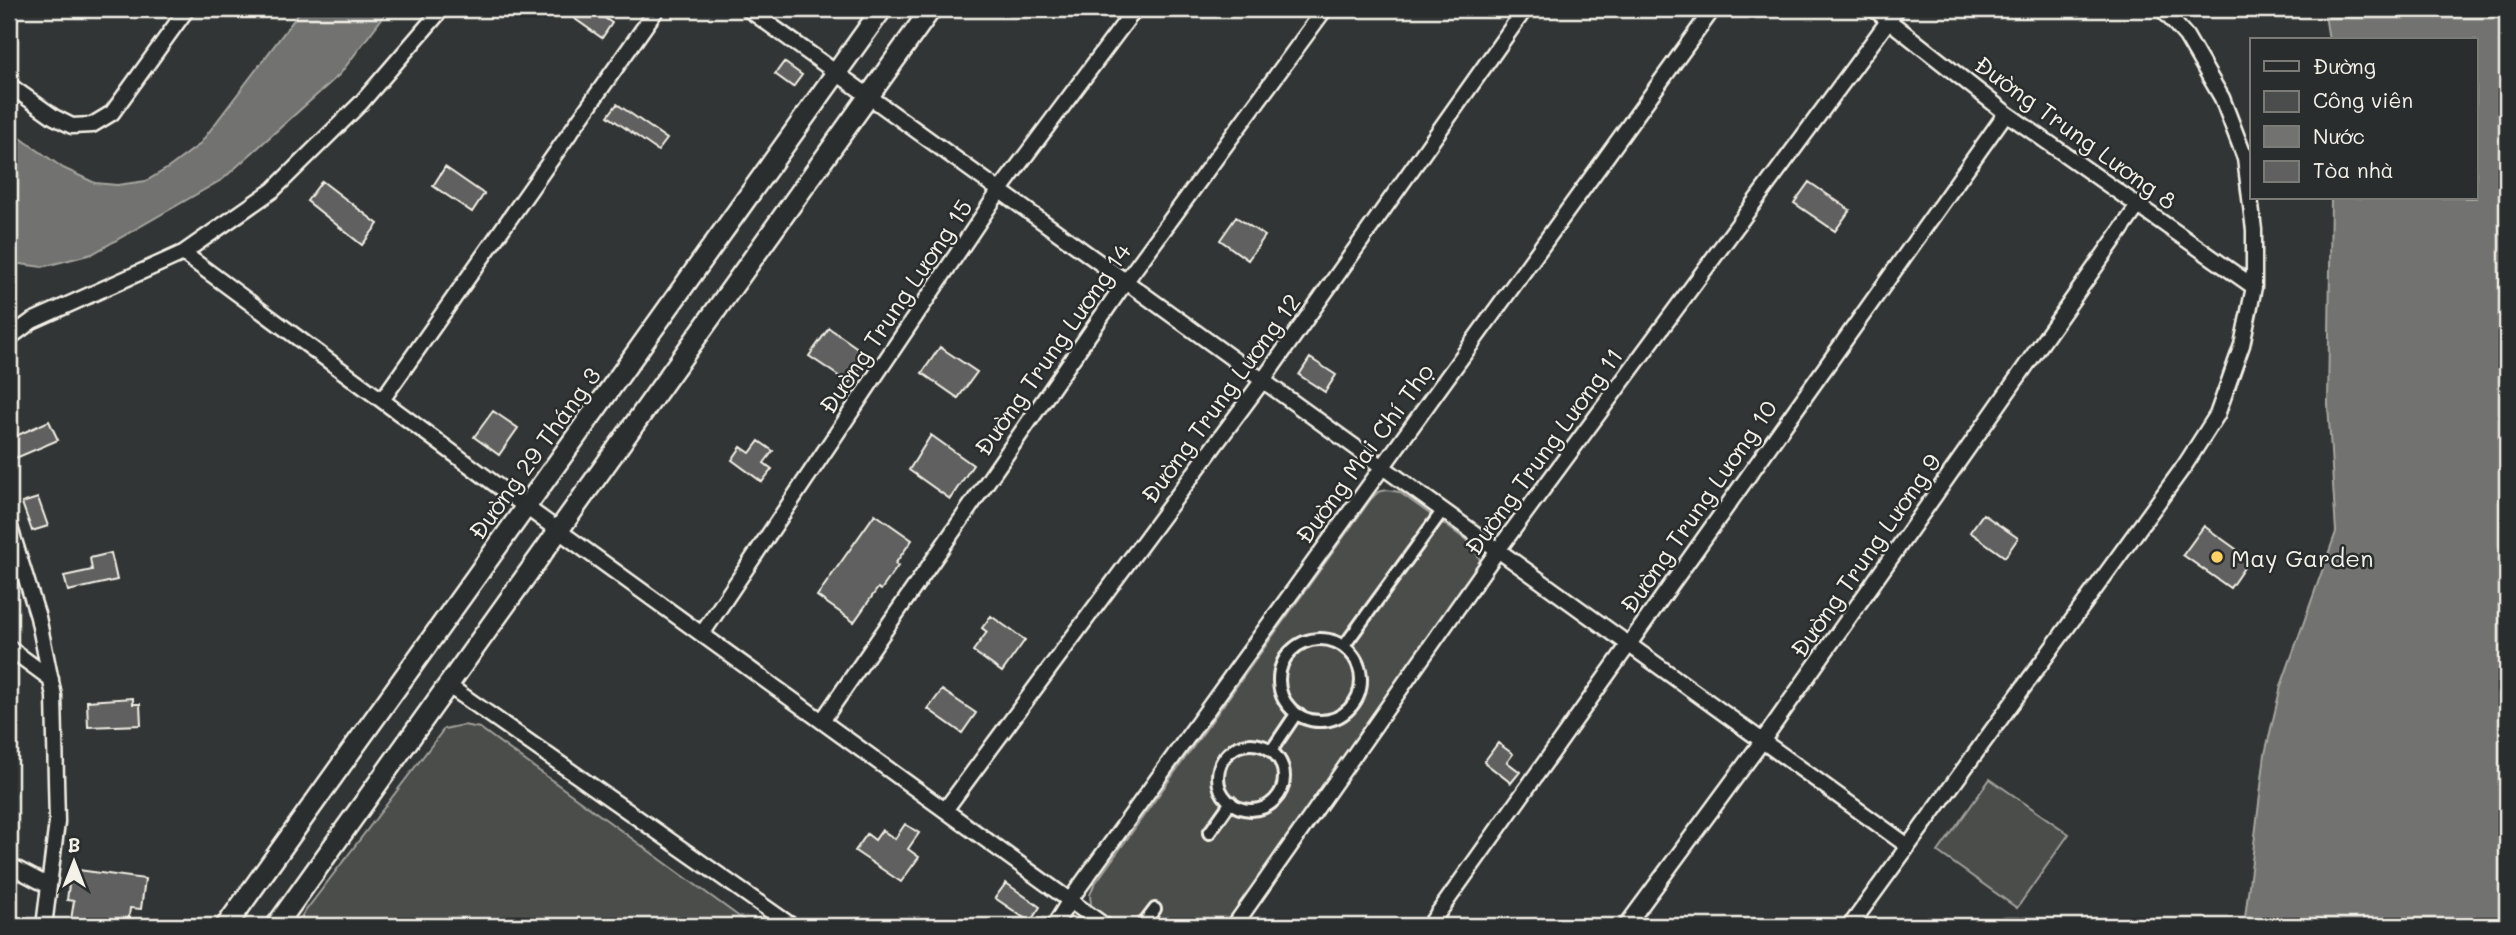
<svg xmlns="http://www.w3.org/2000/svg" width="2516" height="935" font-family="Mali,sans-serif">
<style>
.green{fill:#4b4d4c;stroke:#a09f9a;stroke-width:2}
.water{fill:#727370;stroke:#a6a5a0;stroke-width:2}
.building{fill:#5f605f;stroke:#f4f1e8;stroke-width:2}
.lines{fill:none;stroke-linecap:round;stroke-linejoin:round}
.pedestrian-casing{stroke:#f4f1e8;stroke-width:16}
.minor-casing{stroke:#f4f1e8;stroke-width:19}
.tertiary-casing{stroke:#f4f1e8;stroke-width:24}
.pedestrian{stroke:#2a2d2e;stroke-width:10}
.minor{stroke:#2a2d2e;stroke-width:14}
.tertiary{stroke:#2a2d2e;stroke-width:19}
.poi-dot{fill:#ffd166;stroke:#2a2d2e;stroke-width:2.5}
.labels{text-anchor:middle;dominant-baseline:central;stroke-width:5;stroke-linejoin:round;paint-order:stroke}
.street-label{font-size:24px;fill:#f4f1e8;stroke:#2a2d2e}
.poi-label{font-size:24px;fill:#f4f1e8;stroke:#2a2d2e;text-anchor:start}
</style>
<rect width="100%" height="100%" fill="#323535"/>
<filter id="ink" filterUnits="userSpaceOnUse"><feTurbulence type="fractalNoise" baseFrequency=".0143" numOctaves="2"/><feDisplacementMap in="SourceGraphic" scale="14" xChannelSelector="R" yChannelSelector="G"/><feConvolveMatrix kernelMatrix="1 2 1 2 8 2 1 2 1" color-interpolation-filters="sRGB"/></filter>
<g filter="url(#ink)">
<!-- green -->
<path class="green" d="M1387 490 1399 492 1472 544 1480 560 1479 568 1224 926H1117L1091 905 1090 895 1094 885 1371 499 1378 492Z
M463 725 480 728 752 926H294L444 729Z
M1990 779 2069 834 2017 908 1938 852Z"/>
<!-- water -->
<path class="water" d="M302 9H389L340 74 223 179 92 254 42 267 13 263 9 261V130L63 168 95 183 117 185 146 181 168 168 199 145Z
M2324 9H2507V926H2244L2265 754 2281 686 2336 532 2328 404 2331 198H2476V40H2329Z"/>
<!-- building -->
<path class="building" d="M561 9H591L612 23 602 38Z
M784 62 802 75 793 87 775 74Z
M617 104 667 139 658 151 608 116Z
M445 167 484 194 472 212 433 186Z
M322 181 378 224 362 245 307 201Z
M1809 182 1850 210 1835 231 1794 203Z
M1236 217 1265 236 1248 260 1220 240Z
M829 328 869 356 849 383 809 356Z
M940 347 977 372 958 398 922 373Z
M1310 358 1336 375 1325 392 1299 375Z
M493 411 518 428 499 455 474 437Z
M49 421 58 440 16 458 9 439Z
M931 435 973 465 950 499 909 470Z
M759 441 773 451 764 463 772 469 762 482 732 460 741 447 750 453Z
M38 498 48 526 32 531 22 503Z
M875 514 912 540 895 564 898 566 881 590 878 588 854 622 817 596Z
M1983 514 2018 538 2005 557 1970 532Z
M2204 526 2250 559 2230 588 2183 555Z
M111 553 117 580 68 591 64 576 92 570 90 558Z
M991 616 1025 640 1002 672 973 651 987 632 982 628Z
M942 690 976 713 962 733 928 709Z
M133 698V704H140L141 725 88 727 87 701Z
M1498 743 1513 754 1507 762 1520 772 1511 783 1484 762Z
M905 824 919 833 908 849 919 857 901 882 855 851 867 834 875 840 882 830 895 839Z
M71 869 145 879 141 909 130 908 128 926H70L74 901 67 900Z
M1006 883 1040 907 1030 922 995 898Z"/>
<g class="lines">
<!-- pedestrian casing -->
<g class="pedestrian-casing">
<path id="pedestrian" d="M1279 680a41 41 0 1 1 82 0a41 41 0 1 1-82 0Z
M1344 646 1443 510
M1218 777a33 33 0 1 1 66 0a33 33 0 1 1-66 0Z
M1271 751 1296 714
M1209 833 1231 802
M1142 926 1155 909"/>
</g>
<!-- minor casing -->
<g class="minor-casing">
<path id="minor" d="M748 9 1908 846
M1874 9 2006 113 2254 287
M9 85 54 117 72 126 92 125 112 113 187 9
M183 253 526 507 1105 926
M9 338 32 321 183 253 273 190 361 103 442 9
M382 400 657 9
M9 524 38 617 54 696 57 822 44 926
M702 634 1000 190 1135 9
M9 648 51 679
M449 686 792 926
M822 721 1126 281 1325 9
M945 810 1263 380 1525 9
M9 865 49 886
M1054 926 1070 900 1122 828 1713 9
M1234 926 1498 550 1897 9
M1429 926 2006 113
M1626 926 1763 740 2138 206
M1850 926 2185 465 2217 415 2242 345 2254 287V230L2245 158 2222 98 2186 36 2162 9"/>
</g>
<!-- tertiary casing -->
<g class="tertiary-casing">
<path id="tertiary" d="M226 926 882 9
M276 926 931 9"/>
</g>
<!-- pedestrian -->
<use href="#pedestrian" class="pedestrian"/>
<!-- minor -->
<use href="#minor" class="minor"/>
<!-- tertiary -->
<use href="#tertiary" class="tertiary"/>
</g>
</g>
<!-- markers -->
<circle class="poi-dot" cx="2217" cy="557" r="7"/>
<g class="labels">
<!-- street labels -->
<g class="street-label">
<text transform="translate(2076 132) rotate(36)">Đường Trung Lương 8</text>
<text transform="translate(895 306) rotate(-56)">Đường Trung Lương 15</text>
<text transform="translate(1052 349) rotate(-55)">Đường Trung Lương 14</text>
<text transform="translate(1220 398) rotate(-54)">Đường Trung Lương 12</text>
<text transform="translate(1543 451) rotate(-54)">Đường Trung Lương 11</text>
<text transform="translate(534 453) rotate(-54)">Đường 29 Tháng 3</text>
<text transform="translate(1364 453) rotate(-54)">Đường Mai Chí Thọ</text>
<text transform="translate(1698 506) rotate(-55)">Đường Trung Lương 10</text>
<text transform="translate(1865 555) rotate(-55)">Đường Trung Lương 9</text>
</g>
<!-- poi labels -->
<g class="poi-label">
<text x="2231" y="557">May Garden</text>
</g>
</g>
<!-- margin -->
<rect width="2516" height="935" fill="none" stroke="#2a2d2e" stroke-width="35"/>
<rect x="18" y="18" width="2481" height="900" fill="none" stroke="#f4f1e8" stroke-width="2.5" filter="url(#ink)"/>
<!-- legend -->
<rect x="2250" y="38" width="228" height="161" fill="#2a2d2e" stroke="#7b7b78" stroke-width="2"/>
<rect x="2264" y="61" width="35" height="10" fill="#2a2d2e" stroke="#7b7b78" stroke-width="2"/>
<text x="2313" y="74" font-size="21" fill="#f4f1e8">Đường</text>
<rect x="2264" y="91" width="35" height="21" fill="#4b4d4c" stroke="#7b7b78" stroke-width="2"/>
<text x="2313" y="108" font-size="21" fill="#f4f1e8">Công viên</text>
<rect x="2264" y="126" width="35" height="21" fill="#727370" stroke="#7b7b78" stroke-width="2"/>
<text x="2313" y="144" font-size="21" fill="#f4f1e8">Nước</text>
<rect x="2264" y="161" width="35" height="21" fill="#5f605f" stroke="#7b7b78" stroke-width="2"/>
<text x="2313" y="178" font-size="21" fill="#f4f1e8">Tòa nhà</text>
<!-- north arrow -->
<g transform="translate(74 862)" stroke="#2a2d2e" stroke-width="5" paint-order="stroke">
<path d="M0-5L12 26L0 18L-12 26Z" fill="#f4f1e8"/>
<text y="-10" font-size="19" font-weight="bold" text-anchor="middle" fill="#f4f1e8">B</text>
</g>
</svg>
